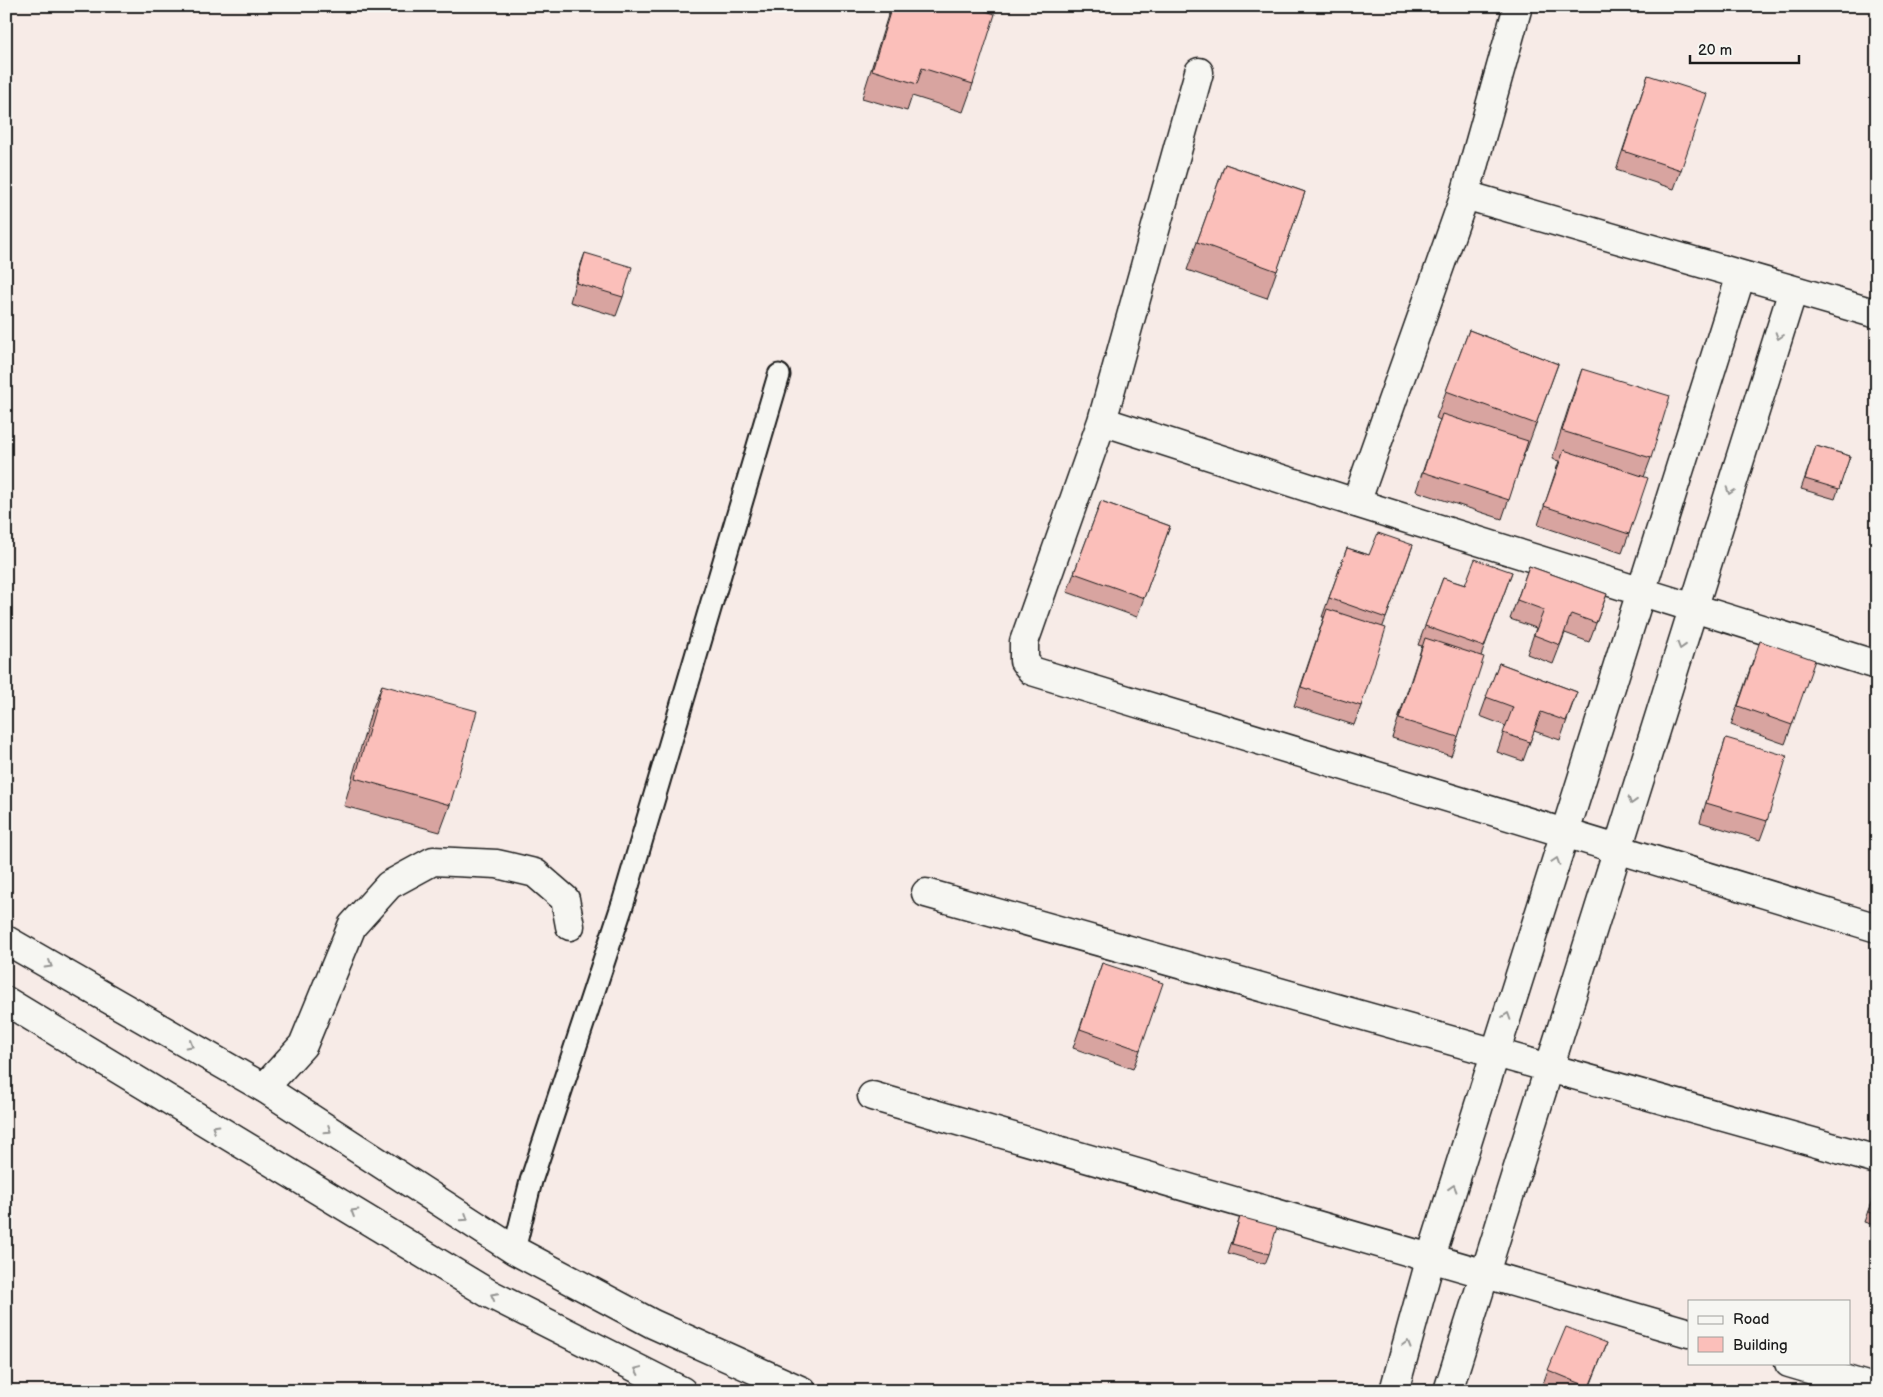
<svg xmlns="http://www.w3.org/2000/svg" width="1883" height="1397" font-family="'Balsamiq Sans',sans-serif">
<style>
.lines{fill:none;stroke-linecap:round;stroke-linejoin:round}
.lane-casing{stroke:#1c1c1c;stroke-width:25}
.street-casing{stroke:#1c1c1c;stroke-width:31}
.primary-casing{stroke:#1c1c1c;stroke-width:31}
.lane{stroke:#f6f6f2;stroke-width:21}
.street{stroke:#f6f6f2;stroke-width:28}
.primary{stroke:#f6f6f2;stroke-width:28}
.wall{fill:#d8a4a0;stroke:#1c1c1c}
.building{fill:#fbbfba;stroke:#1c1c1c}
.oneway{stroke:#949492}
</style>
<rect width="100%" height="100%" fill="#f7ebe7"/>
<filter id="ink" filterUnits="userSpaceOnUse"><feTurbulence type="fractalNoise" baseFrequency=".02" numOctaves="2"/><feDisplacementMap in="SourceGraphic" scale="10" xChannelSelector="R" yChannelSelector="G"/><feConvolveMatrix kernelMatrix="1 2 1 2 8 2 1 2 1" color-interpolation-filters="sRGB"/></filter>
<g filter="url(#ink)">
<g class="lines">
<!-- lane casing -->
<g class="lane-casing">
<path id="lane" d="M514 1250 531 1181 623 903 779 375"/>
</g>
<!-- street casing -->
<g class="street-casing">
<path id="street" d="M1199 72 1102 421 1024 642V661L1032 671 1877 928
M1465 195 1877 314
M1102 421 1356 503 1877 665
M1356 503 1465 195 1518 6
M926 893 1877 1160
M264 1088 303 1045 352 926 389 885 433 861 497 864 535 873 565 899 570 926
M872 1096 1689 1333
M1789 1363 1877 1389
M1394 1391 1431 1257 1741 275
M1448 1391 1793 290"/>
</g>
<!-- primary casing -->
<g class="primary-casing">
<path id="primary" d="M6 940 264 1088 514 1250 653 1324 802 1391
M6 1001 488 1293 682 1391"/>
</g>
<!-- lane -->
<use href="#lane" class="lane"/>
<!-- street -->
<use href="#street" class="street"/>
<!-- primary -->
<use href="#primary" class="primary"/>
</g>
<!-- wall -->
<path class="wall" d="M891 6H970L973 84 963 112 912 96 907 111 862 98Z
M1648 75 1681 170 1674 189 1616 170Z
M1225 164 1305 192 1267 298 1187 270Z
M585 253 623 297 616 316 570 302 578 272Z
M1469 330 1558 364 1526 451H1525L1502 519 1416 491 1440 420 1436 418Z
M1582 369 1651 458 1644 477 1629 534 1622 553 1538 525 1559 461 1552 459 1572 397Z
M1816 446 1850 456 1835 499 1801 489Z
M1101 501 1170 526 1137 617 1067 592Z
M1413 545 1383 626 1361 706 1354 725 1294 706 1324 617H1322L1347 548 1369 555Z
M1529 566 1607 594 1589 642 1565 633 1553 664 1527 654 1536 628 1510 619Z
M1512 572 1481 656 1458 737 1451 756 1392 738 1422 646 1418 645 1443 578 1465 585Z
M1753 660 1792 725 1785 744 1731 725Z
M1499 663 1577 692 1560 740 1534 731 1523 761 1497 752 1506 726 1480 716Z
M382 685 450 805 440 832 344 806 371 712Z
M1726 738 1767 821 1760 840 1700 822 1720 757Z
M1102 963 1140 1050 1133 1069 1073 1048Z
M1877 1186V1226L1864 1222Z
M1240 1217 1269 1254 1265 1264 1228 1253Z
M1607 1343 1588 1391H1546L1541 1389 1548 1370Z"/>
<!-- building -->
<path class="building" d="M892 6H970L995 14 973 84 922 68 917 84 872 70Z
M1648 75 1707 94 1681 170 1623 151Z
M1225 164 1305 192 1277 271 1197 242Z
M585 253 632 267 623 297 576 283Z
M1469 330 1558 364 1536 424 1446 391Z
M1582 369 1670 396 1651 458 1562 431Z
M1442 414 1528 441 1509 500 1423 472Z
M1816 446 1850 456 1839 489 1805 479Z
M1564 450 1648 478 1629 534 1544 506Z
M1101 501 1170 526 1144 598 1074 573Z
M1378 533 1413 545 1386 618 1329 598 1347 548 1369 555Z
M1475 559 1512 572 1484 647 1425 626 1443 578 1465 585Z
M1529 566 1607 594 1596 623 1571 614 1560 645 1534 635 1544 610 1517 600Z
M1327 609 1386 628 1361 706 1301 687Z
M1425 638 1484 657 1458 737 1399 719Z
M1760 641 1815 660 1792 725 1738 706Z
M1499 663 1577 692 1566 721 1541 712 1530 742 1503 733 1513 707 1486 697Z
M382 685 477 711 450 805 355 778Z
M1726 738 1787 756 1767 821 1706 803Z
M1102 963 1163 983 1140 1050 1080 1029Z
M1877 1187V1215L1868 1212Z
M1240 1217 1277 1227 1269 1254 1232 1244Z
M1566 1327 1607 1343 1589 1387 1548 1370Z"/>
<!-- one-way arrows -->
<defs><path id="oneway-chevron" d="M-2-3.5L2.5 0L-2 3.5" fill="none" stroke-width="1.6" stroke-linecap="round" stroke-linejoin="round" transform="scale(1.25)"/></defs>
<g class="oneway">
<use href="#oneway-chevron" transform="translate(1779 336) rotate(108)"/>
<use href="#oneway-chevron" transform="translate(1730 491) rotate(108)"/>
<use href="#oneway-chevron" transform="translate(1681 646) rotate(107)"/>
<use href="#oneway-chevron" transform="translate(1632 801) rotate(107)"/>
<use href="#oneway-chevron" transform="translate(1556 861) rotate(-72)"/>
<use href="#oneway-chevron" transform="translate(49 965) rotate(30)"/>
<use href="#oneway-chevron" transform="translate(1507 1016) rotate(-72)"/>
<use href="#oneway-chevron" transform="translate(190 1045) rotate(30)"/>
<use href="#oneway-chevron" transform="translate(215 1128) rotate(-149)"/>
<use href="#oneway-chevron" transform="translate(328 1130) rotate(33)"/>
<use href="#oneway-chevron" transform="translate(1453 1188) rotate(-73)"/>
<use href="#oneway-chevron" transform="translate(354 1212) rotate(-149)"/>
<use href="#oneway-chevron" transform="translate(465 1218) rotate(33)"/>
<use href="#oneway-chevron" transform="translate(494 1296) rotate(-152)"/>
<use href="#oneway-chevron" transform="translate(1407 1344) rotate(-74)"/>
<use href="#oneway-chevron" transform="translate(638 1370) rotate(-155)"/>
</g>
</g>
<!-- margin -->
<rect width="1883" height="1397" fill="none" stroke="#f6f6f2" stroke-width="25"/>
<rect x="12" y="12" width="1858" height="1372" fill="none" stroke="#1c1c1c" stroke-width="2" filter="url(#ink)"/>
<!-- legend -->
<rect x="1688" y="1300" width="162" height="65" fill="#f6f6f2" stroke="#9f9f9c"/>
<rect x="1698" y="1316" width="25" height="8" fill="#f6f6f2" stroke="#9f9f9c"/>
<text x="1733" y="1324" font-size="15" fill="#1c1c1c">Road</text>
<rect x="1698" y="1337" width="25" height="15" fill="#fbbfba" stroke="#9f9f9c"/>
<text x="1733" y="1350" font-size="15" fill="#1c1c1c">Building</text>
<!-- scale -->
<path d="M1690 55v8h109v-8" fill="none" stroke="#1c1c1c" stroke-width="2.5"/>
<text x="1698" y="55" font-size="15" fill="#1c1c1c" stroke="#f6f6f2" stroke-width="4" paint-order="stroke">20 m</text>
</svg>
